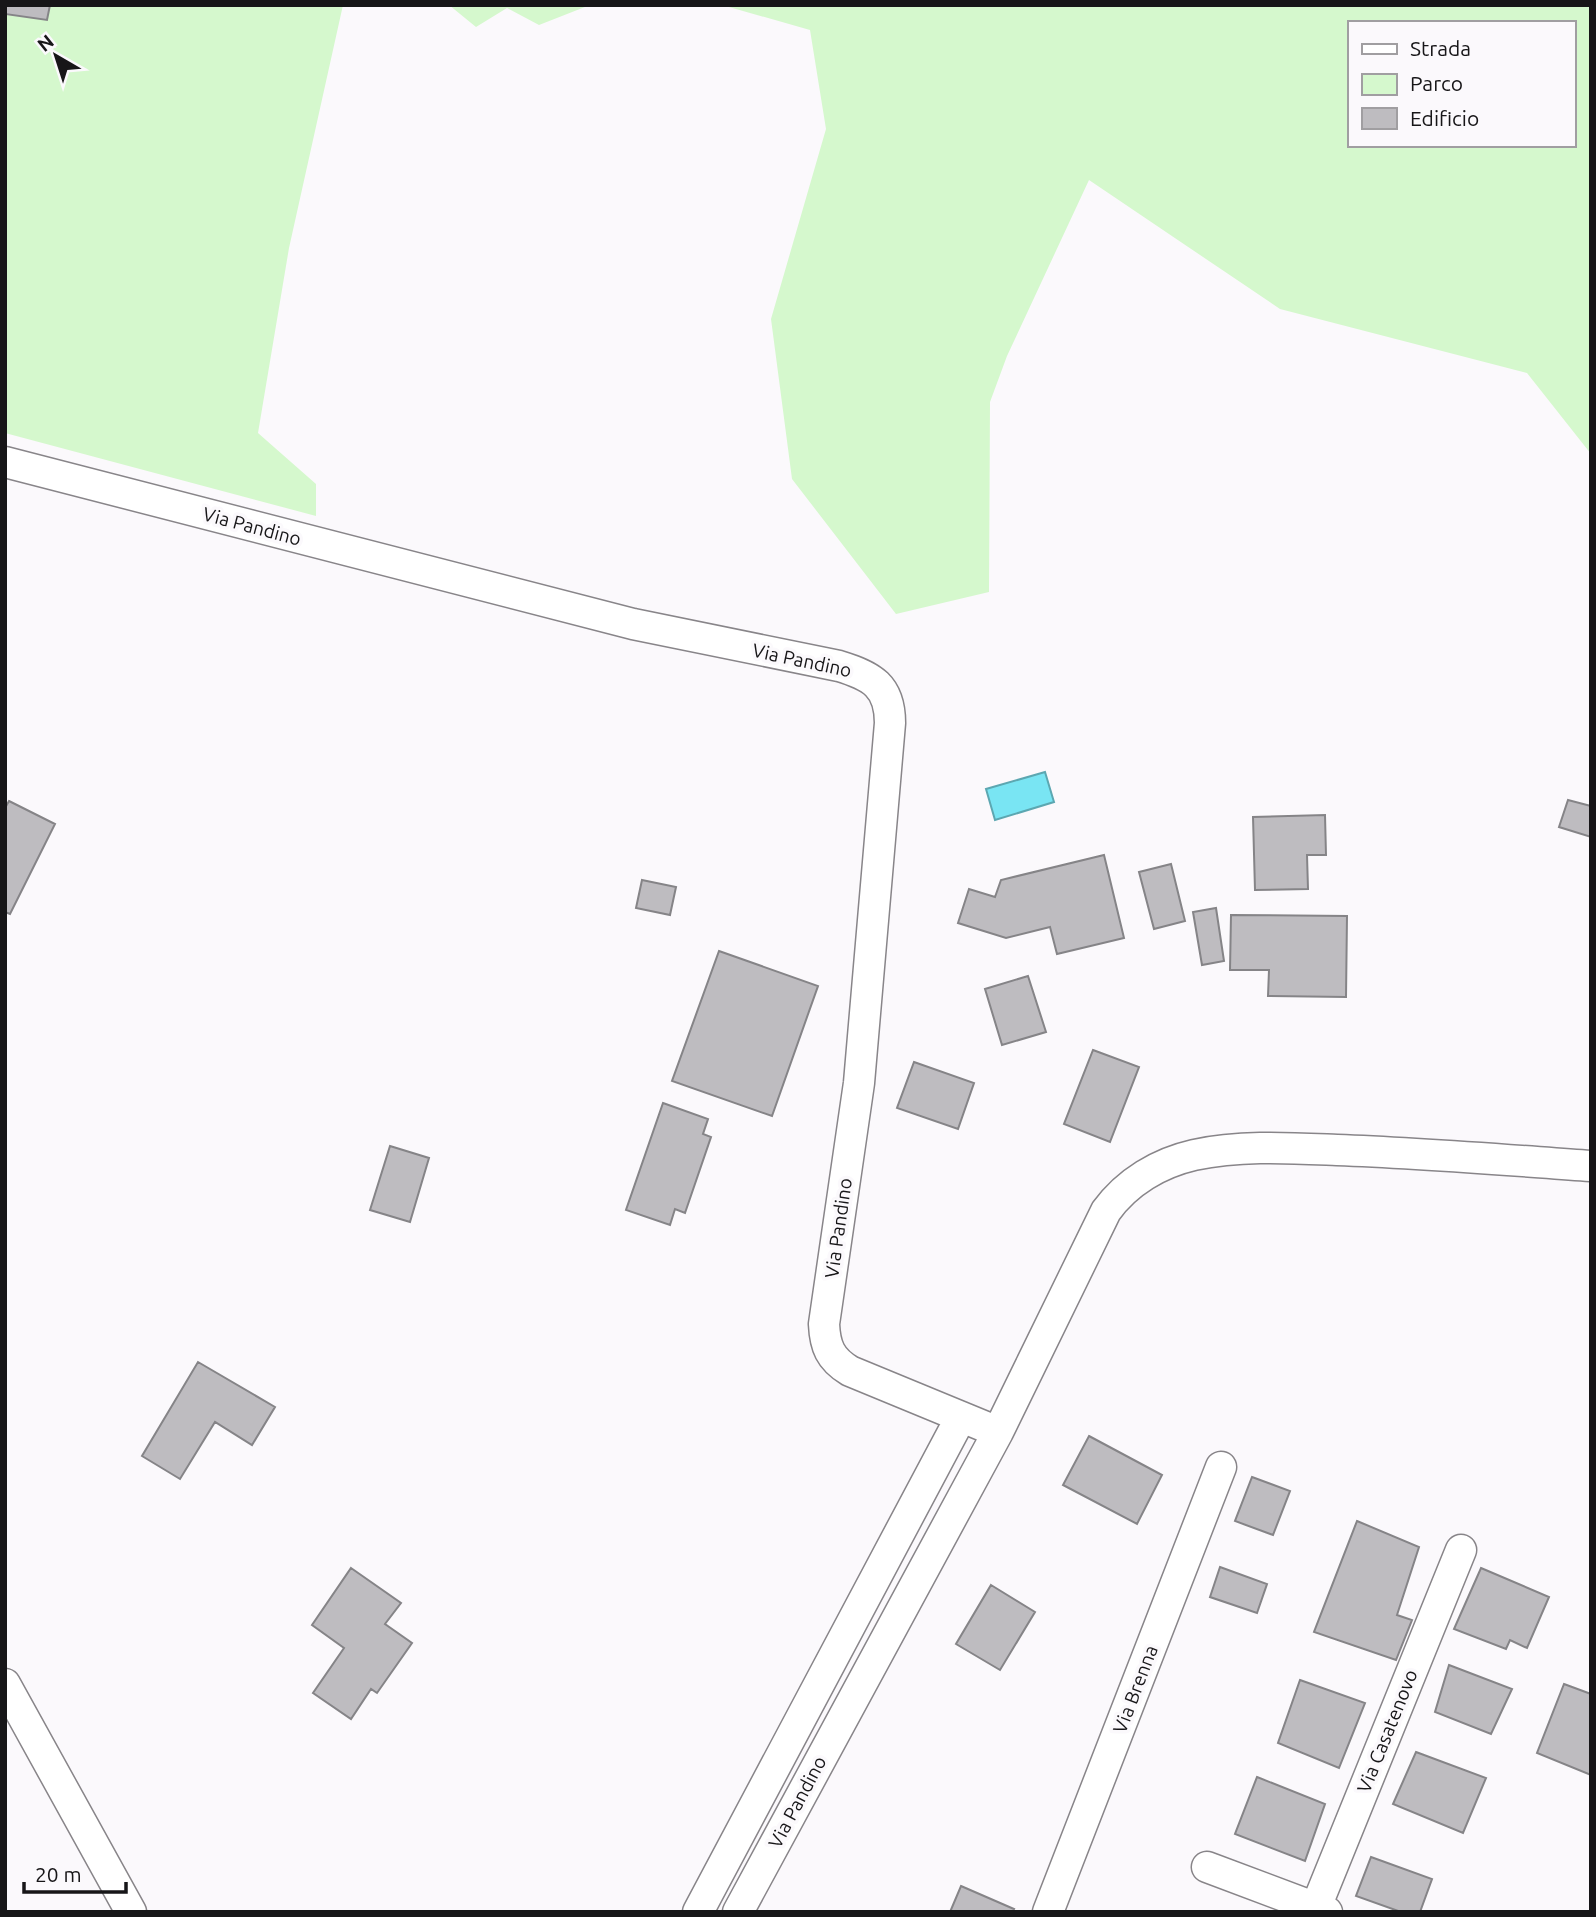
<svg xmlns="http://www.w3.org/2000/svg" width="1596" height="1917" font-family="Ubuntu,sans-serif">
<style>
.green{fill:#d5f8cd;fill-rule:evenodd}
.water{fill:#79e5f3;stroke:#5ca7b1;stroke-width:2}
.building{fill:#bebcc0;stroke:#858487;stroke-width:2}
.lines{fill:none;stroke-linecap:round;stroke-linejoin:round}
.minor-casing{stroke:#888589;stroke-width:33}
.minor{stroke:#fff;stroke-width:30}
.labels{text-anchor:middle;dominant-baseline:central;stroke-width:7;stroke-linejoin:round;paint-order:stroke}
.street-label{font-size:19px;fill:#171618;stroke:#fbf9fc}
</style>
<rect width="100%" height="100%" fill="#fbf9fc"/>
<!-- green -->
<path class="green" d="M5 5H343L289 248 258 433 316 484V516L5 433Z
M449 5H590L539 25 507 8 476 27Z
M722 5H1591V454L1527 373 1280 309 1089 180 1007 356 990 402 989 592 896 614 792 479 771 319 826 129 810 30ZM1349 23H1573V145H1349Z"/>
<!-- water -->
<path class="water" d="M1045 772 1054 802 995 820 986 789Z"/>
<!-- building -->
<path class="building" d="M5 5H50L47 20 5 14Z
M1568 800 1591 806V837L1559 827Z
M9 801 55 824 10 914 5 912V808Z
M1325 815 1326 855H1307L1308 889 1255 890 1253 817Z
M1104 855 1124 938 1057 954 1050 927 1006 938 958 923 969 889 995 897 1001 880Z
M1171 864 1185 921 1154 929 1139 872Z
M642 880 676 887 670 915 636 908Z
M1216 908 1224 961 1202 965 1193 912Z
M1231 915 1347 916 1346 997 1268 996 1269 970H1230Z
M719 951 818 986 772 1116 672 1081Z
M1028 976 1046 1032 1002 1045 985 989Z
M1093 1050 1139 1067 1110 1142 1064 1124Z
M914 1062 974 1083 958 1129 897 1108Z
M663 1103 708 1119 703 1134 711 1137 685 1213 675 1209 670 1225 626 1210Z
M390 1146 429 1158 410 1222 370 1210Z
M198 1362 275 1407 252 1445 215 1422 180 1479 142 1456Z
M1089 1436 1162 1475 1137 1524 1063 1485Z
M1252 1477 1290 1491 1273 1535 1235 1521Z
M1357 1521 1419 1547 1397 1615 1412 1620 1396 1660 1314 1632Z
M1220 1567 1267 1584 1257 1613 1210 1597Z
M351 1568 401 1603 385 1624 412 1643 377 1693 371 1689 351 1719 313 1693 344 1648 312 1625Z
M1481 1568 1549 1597 1527 1648 1510 1640 1506 1649 1454 1629Z
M991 1585 1035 1612 1000 1670 956 1644Z
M1449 1665 1512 1689 1491 1734 1435 1712Z
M1300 1680 1365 1703 1339 1768 1278 1743Z
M1564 1684 1591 1694V1775L1537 1753Z
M1416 1752 1486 1778 1463 1833 1393 1804Z
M1257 1777 1325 1804 1305 1861 1235 1834Z
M1371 1857 1432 1879 1420 1912H1401L1356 1896Z
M961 1886 1014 1909 1012 1912H950Z"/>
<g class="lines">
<!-- minor casing -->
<g class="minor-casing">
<path id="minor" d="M5 462 633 624 839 666C872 676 890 686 890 723L859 1083 824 1324C825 1346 830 1359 850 1371L998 1432
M5 1684 131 1912
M1207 1867 1327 1912
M698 1912 961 1417
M738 1912 998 1432 1106 1211C1127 1182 1159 1163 1194 1155 1241 1145 1289 1148 1337 1150 1421 1153 1506 1160 1591 1166
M1048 1912 1221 1467
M1314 1912 1461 1550"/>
</g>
<!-- minor -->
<use href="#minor" class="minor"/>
</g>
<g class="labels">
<!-- street labels -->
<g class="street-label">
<text transform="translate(252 526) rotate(15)">Via Pandino</text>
<text transform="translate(802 660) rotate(12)">Via Pandino</text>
<text transform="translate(838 1228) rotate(-82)">Via Pandino</text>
<text transform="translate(1135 1689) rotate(-69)">Via Brenna</text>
<text transform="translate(1387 1731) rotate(-68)">Via Casatenovo</text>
<text transform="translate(797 1802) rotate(-62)">Via Pandino</text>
</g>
</g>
<!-- border -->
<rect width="1596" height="1917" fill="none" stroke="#171618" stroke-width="14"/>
<!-- legend -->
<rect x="1348" y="21" width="228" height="126" fill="#fbf9fc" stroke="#a09ea1" stroke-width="2"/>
<rect x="1362" y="44" width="35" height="10" fill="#ffffff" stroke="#a09ea1" stroke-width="2"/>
<text x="1410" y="56" font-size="21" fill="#171618">Strada</text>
<rect x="1362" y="74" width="35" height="21" fill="#d5f8cd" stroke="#a09ea1" stroke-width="2"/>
<text x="1410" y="91" font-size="21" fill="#171618">Parco</text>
<rect x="1362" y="108" width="35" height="21" fill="#bebcc0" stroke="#a09ea1" stroke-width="2"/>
<text x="1410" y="126" font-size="21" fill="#171618">Edificio</text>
<!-- north arrow -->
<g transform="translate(56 56) rotate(321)" stroke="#fbf9fc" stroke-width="5" paint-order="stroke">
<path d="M0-5L12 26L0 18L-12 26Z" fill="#171618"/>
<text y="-10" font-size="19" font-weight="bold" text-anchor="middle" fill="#171618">N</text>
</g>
<!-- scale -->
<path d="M24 1882v10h102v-10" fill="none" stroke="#171618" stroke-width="3.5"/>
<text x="35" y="1882" font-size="21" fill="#171618" stroke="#fbf9fc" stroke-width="5" paint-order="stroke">20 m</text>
</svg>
